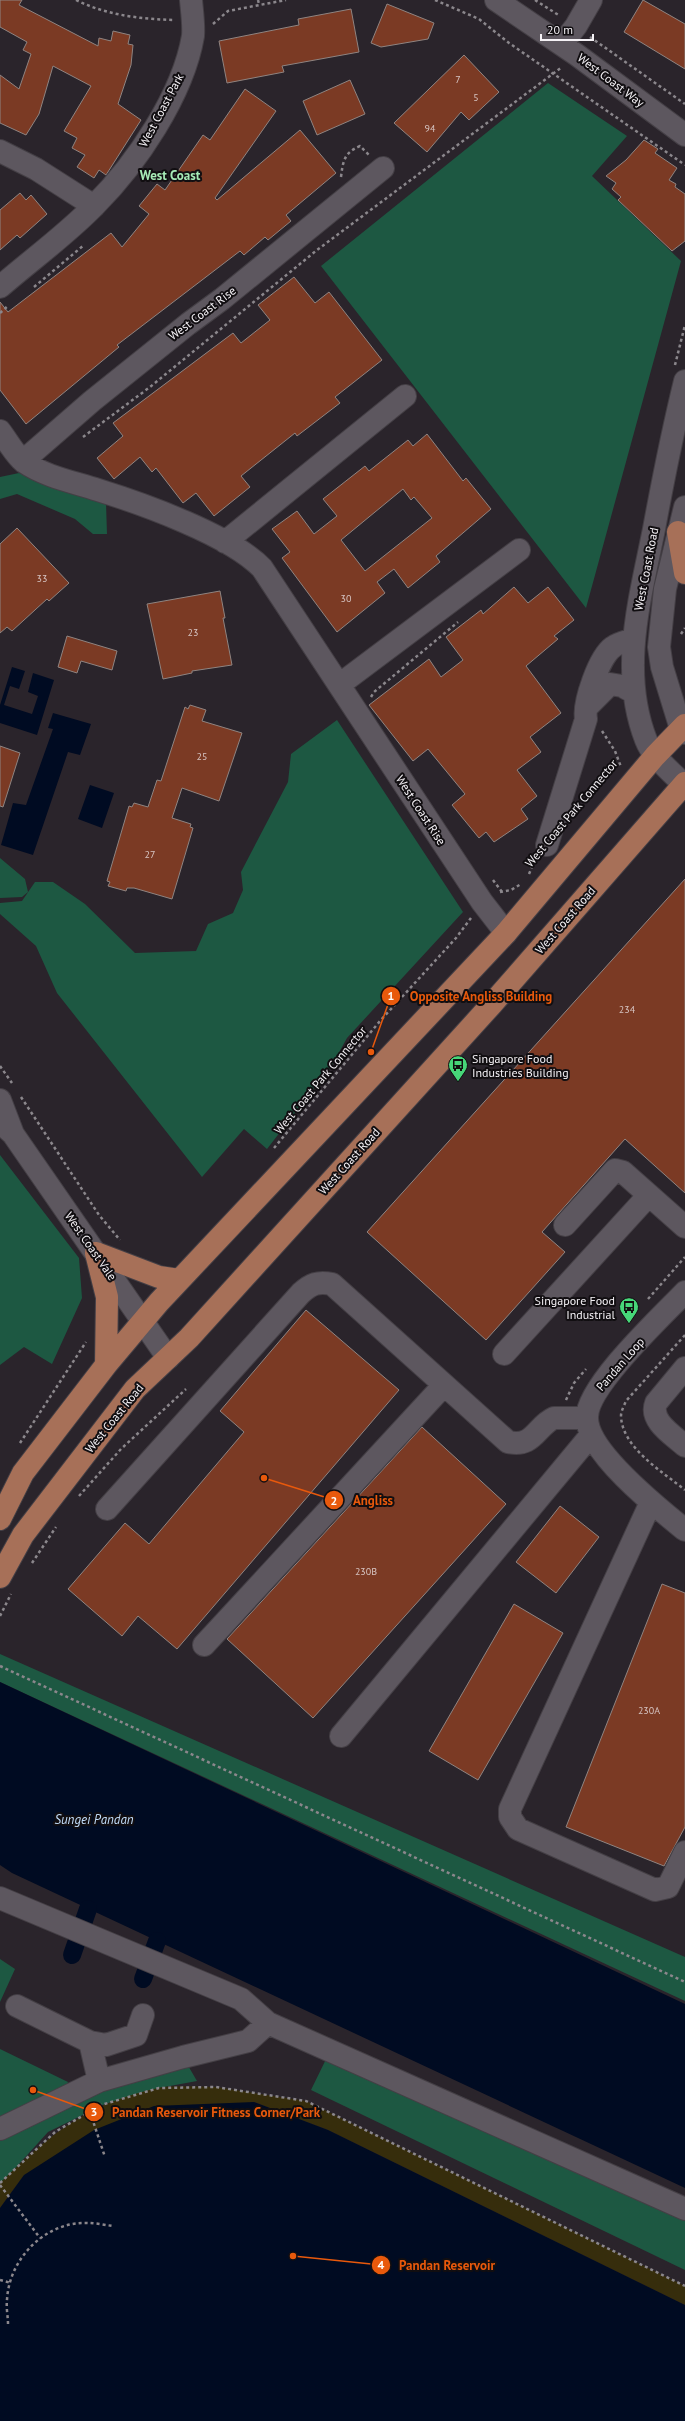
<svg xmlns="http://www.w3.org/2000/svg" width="685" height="2421" font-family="'PT Sans',sans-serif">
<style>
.green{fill:#1d5842}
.sand{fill:#362d0c}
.water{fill:#000b22}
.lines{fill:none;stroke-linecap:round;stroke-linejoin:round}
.canal{stroke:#000b22;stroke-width:18}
.building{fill:#7b3a24;stroke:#8f8481;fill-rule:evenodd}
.minor-casing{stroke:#443f45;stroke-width:24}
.major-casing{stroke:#443f45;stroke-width:24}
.path{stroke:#8b878c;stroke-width:2.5;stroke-dasharray:3 3;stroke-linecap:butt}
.minor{stroke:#5d575f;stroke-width:22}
.major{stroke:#a77058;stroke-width:22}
.labels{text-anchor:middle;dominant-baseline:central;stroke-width:4;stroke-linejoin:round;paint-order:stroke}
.number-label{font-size:10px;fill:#d6c4c2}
.street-label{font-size:12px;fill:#f5f2f6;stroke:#110e11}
.poi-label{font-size:12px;fill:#f5f2f6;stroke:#110e11;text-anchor:start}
.neighbourhood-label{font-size:13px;font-weight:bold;fill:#a7ebb6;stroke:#110e11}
.water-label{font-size:13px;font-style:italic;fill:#c2ddfb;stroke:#110e11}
.leader{fill:none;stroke:#e8590c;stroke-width:1.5}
.callout-dot{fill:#e8590c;stroke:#110e11;stroke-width:1.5}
.mark-label{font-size:12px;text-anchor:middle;font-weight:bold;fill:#fff}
.callout-label{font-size:13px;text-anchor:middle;font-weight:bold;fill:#e8590c;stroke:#110e11;stroke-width:4;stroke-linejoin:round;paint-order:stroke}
</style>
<rect width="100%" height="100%" fill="#2a242b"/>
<!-- green -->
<path class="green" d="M548 83 627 136 592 176 681 261 586 608 321 266Z
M19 473 106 503 107 534H93L75 519 17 494 0 499V477Z
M337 720 463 912 347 1038 332 1065 267 1149 244 1129 202 1177 57 993 36 946 0 914V903L22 901 35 882H53L85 904 135 953 196 951 208 924 233 913 243 890 241 872 288 782 291 754Z
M0 858 25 879 28 892 22 897 0 898Z
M0 1155 79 1258 82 1298 52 1364 24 1347 0 1365Z
M0 1654 685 1957V2001L0 1682Z
M0 1959 15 1969 0 2002Z
M0 2049 68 2082 63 2097 183 2057 197 2081 159 2088 105 2104 48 2132 0 2185Z
M330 2051 685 2209V2270L311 2090Z"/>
<!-- sand -->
<path class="sand" d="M216 2087 306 2101 685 2286V2305L328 2130 254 2102 24 2175 0 2208V2183C50 2134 88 2103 158 2088 176 2085 198 2087 216 2087Z"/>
<!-- water -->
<path class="water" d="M12 667 25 671 19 689 10 686 4 705 32 714 38 696 28 692 33 673 54 680 37 735 0 723V705Z
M53 713 91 724 80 755 68 752 33 855 1 845 13 803 26 805 53 729 48 728Z
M90 785 114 793 102 828 78 819Z
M0 1682 685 2004V2188L12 1873 0 1865Z
M254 2102 328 2130 685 2305V2421H0V2208L24 2175 94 2130 154 2106Z"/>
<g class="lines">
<!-- canal -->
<path class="canal" d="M72 1955 88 1909
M143 1979 157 1941"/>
</g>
<!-- building -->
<path class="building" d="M0 0H22L19 5 98 46 99 38 111 41 113 31 130 35 128 44 133 45 131 65 118 104 141 120 106 175 99 170 94 178 77 167 85 155 72 148 77 138 64 131 91 86 53 66 39 114 26 135 0 123V75L19 89 31 54 23 50 27 42 0 27Z
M643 0 685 24V69L624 32Z
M387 4 434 23 428 39 381 47 371 43Z
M351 9 359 52 282 66 284 72 227 83 219 41 299 25 298 19Z
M464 55 499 92 469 120 461 112 427 152 394 123Z
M350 80 365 114 317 135 303 101Z
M245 89 276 111 215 198 217 200 300 130 336 173 286 215 291 221 268 240 265 237 244 255 240 251 117 345 119 347 26 424 0 390V302L8 312 111 233 122 247 149 214 139 206 157 184 165 190 203 135 210 140Z
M644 140 658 149 655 153 677 168 669 180 676 184 675 187 685 194V241L672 251 618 200 621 197 612 189 616 183 606 176 626 160Z
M20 193 26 200 31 195 47 214 20 238 17 235 0 250V210Z
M294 277 315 303 329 292 382 360 335 397 340 403 297 436 295 433 241 476 250 487 214 516 196 493 183 503 156 468 152 472 140 457 114 479 97 458 123 436 113 423 233 333 241 343 270 320 258 305Z
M427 434 463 481 466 478 491 509 436 556 440 562 408 588 394 569 377 582 385 593 337 632 282 558 290 552 272 529 297 511 314 534 337 516 323 499 365 466 369 471 408 440 413 446ZM403 489 411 500 414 497 432 518 365 571 341 540Z
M17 528 69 583 49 601 47 599 12 631 7 627 0 633V544Z
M514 587 528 603 548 587 574 620 554 636 558 639 526 666 561 713 530 737 541 752 517 770 537 796 521 809 528 819 494 842 486 832 479 838 452 805 465 794 428 749 413 761 369 705 429 659 441 677 463 660 446 637 481 610 483 614Z
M220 591 225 618H223L232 665 192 671V673L163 679 147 604Z
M67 636 117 651 112 670 81 661 77 673 58 667Z
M190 705 206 710 202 721 242 733 219 801 182 788 172 818 191 824 190 827 193 828 172 899 134 888H127L126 891 108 886 110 882 107 881 129 806 132 807 134 803 148 807 157 780 161 781 185 707 188 709Z
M0 746 20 753 3 807 0 806Z
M685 879V1193L625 1139 542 1232 565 1252 486 1340 367 1232Z
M306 1310 399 1390 177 1649 138 1616 122 1636 68 1589 125 1523 149 1544 244 1432 220 1411Z
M422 1427 506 1504 313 1718 227 1639Z
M560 1506 599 1537 556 1593 516 1562Z
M662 1584 685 1593V1827L664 1866 566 1827Z
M514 1604 563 1633 478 1780 429 1751Z"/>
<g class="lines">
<!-- minor casing -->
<g class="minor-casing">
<path id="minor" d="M496 0 577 55 685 135
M562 44 576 26 591 0
M0 151 36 169 94 206
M0 287C31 260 66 235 95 205 136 164 183 95 193 36 194 25 192 12 191 0
M685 381C673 430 663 480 654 529 640 599 619 671 646 740 653 758 672 772 685 786
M0 431C7 440 15 455 24 462 46 477 74 482 98 490 143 504 230 535 262 568L482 902 506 933
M23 461 92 401 188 324 222 299 383 168
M685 507 665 589 659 647 662 667 681 729 685 733
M225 542 405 396
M339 685 519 550
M586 708 610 684 622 686 633 692
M547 845 586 719C583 703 599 657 613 647 618 643 628 641 634 639
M0 1100 13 1134
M0 1122 13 1134 168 1358
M565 1225 615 1170 623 1172 685 1227
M685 1292C662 1316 587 1386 587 1417 586 1451 659 1509 685 1530
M504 1354 649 1195
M685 1368 656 1403C649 1421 673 1435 685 1446
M651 1502 510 1809V1817L518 1829 655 1890 668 1887 685 1852
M107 1509 301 1293C311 1284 318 1281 332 1284L508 1442C534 1448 536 1426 554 1418H586
M204 1645 444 1385
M341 1736 591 1435
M0 1898 241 1999 268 2023 248 2041 183 2057 99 2081 0 2129
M17 2006 90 2042 99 2081
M268 2023 685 2209
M90 2042 106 2045 136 2035 143 2015"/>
</g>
<!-- major casing -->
<g class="major-casing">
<path id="major" d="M678 532 685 573
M96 1253 107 1297 106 1365
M96 1253 159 1277 179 1280
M0 1519 23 1473 106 1365 159 1302 506 933 655 756 685 725
M0 1577 23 1535 135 1389 189 1338 492 1004 685 783"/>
</g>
<!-- path -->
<path class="path" d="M76 0C106 15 140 19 173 20
M258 0 259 4
M435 0 479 19 509 43 685 165
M535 0 560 16
M213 24 228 11 286 0
M590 37 685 104
M341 177C343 161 344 153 360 146L369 155
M34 287 84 245
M0 313 9 305
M675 365 685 325
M83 437 150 387 317 250 562 67
M681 634 685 628
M371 697 374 692 458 622
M602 731 615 751 621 767
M529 874 535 860
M493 880 502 892
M500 892 511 890 521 884
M0 1066 12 1083
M21 1097 99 1215 120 1240
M274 1148 380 1021 456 938 471 918
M648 1299 685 1257
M685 1335 626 1401C624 1406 621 1411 621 1416 622 1448 663 1472 685 1490
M566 1400 574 1383 586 1369
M20 1443 86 1342
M79 1496 121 1449 186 1389
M32 1563 56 1527
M0 1616 11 1594
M0 1666 685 1982
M88 2106 105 2157
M0 2183 55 2132 101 2105 159 2088 216 2087 306 2101 685 2286
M0 2185 40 2238
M0 2280 11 2283
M8 2324C8 2316 6 2308 7 2300 9 2258 46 2221 88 2223 96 2223 105 2225 113 2226"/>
<!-- minor -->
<use href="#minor" class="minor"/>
<!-- major -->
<use href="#major" class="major"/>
</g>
<!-- icons -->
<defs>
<g id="bus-pin" transform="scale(1)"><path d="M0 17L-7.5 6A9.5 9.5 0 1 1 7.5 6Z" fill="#47d779" stroke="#110e11"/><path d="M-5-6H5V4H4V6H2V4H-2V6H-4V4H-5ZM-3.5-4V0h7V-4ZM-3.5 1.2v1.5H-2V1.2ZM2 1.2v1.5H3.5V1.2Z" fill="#111"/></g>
</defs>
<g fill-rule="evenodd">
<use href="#bus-pin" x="458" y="1065"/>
<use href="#bus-pin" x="629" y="1307"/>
</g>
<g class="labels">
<!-- number labels -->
<g class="number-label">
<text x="458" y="79">7</text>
<text x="476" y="97">5</text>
<text x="430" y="128">94</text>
<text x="42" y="578">33</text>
<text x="346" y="598">30</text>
<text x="193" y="632">23</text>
<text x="202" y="756">25</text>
<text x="150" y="854">27</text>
<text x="627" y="1009">234</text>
<text x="366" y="1571">230B</text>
<text x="649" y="1710">230A</text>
</g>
<!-- street labels -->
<g class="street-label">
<text transform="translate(611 80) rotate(37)">West Coast Way</text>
<text transform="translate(161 110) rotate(-62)">West Coast Park</text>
<text transform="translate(202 313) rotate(-37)">West Coast Rise</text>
<text transform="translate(646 569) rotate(-79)">West Coast Road</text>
<text transform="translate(421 810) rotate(57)">West Coast Rise</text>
<text transform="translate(571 813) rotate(-50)">West Coast Park Connector</text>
<text transform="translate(565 920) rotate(-49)">West Coast Road</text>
<text transform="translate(320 1080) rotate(-50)">West Coast Park Connector</text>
<text transform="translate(349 1161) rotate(-48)">West Coast Road</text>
<text transform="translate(91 1246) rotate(55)">West Coast Vale</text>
<text transform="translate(620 1364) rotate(-49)">Pandan Loop</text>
<text transform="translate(114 1418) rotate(-51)">West Coast Road</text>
</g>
<!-- poi labels -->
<g class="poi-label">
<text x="472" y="1058">Singapore Food<tspan x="472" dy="14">Industries Building</tspan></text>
<text x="615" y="1300" text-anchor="end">Singapore Food<tspan x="615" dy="14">Industrial</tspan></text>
</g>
<!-- neighbourhood labels -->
<g class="neighbourhood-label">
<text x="170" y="175">West Coast</text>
</g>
<!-- water labels -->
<g class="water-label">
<text x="94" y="1819">Sungei Pandan</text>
</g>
</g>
<!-- callouts -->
<path class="leader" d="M371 1052L391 996M264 1478L334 1500M33 2090L94 2112M293 2256L381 2265"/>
<g class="callout-dot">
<circle cx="371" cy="1052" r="4"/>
<circle cx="264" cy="1478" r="4"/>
<circle cx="33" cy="2090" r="4"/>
<circle cx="293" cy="2256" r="4"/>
<circle cx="391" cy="996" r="10"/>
<circle cx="334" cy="1500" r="10"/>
<circle cx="94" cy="2112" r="10"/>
<circle cx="381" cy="2265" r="10"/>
</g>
<g class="mark-label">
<text x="391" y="1000">1</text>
<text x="334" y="1505">2</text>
<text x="94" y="2116">3</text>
<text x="381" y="2269">4</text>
</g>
<g class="callout-label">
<text x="481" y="1001">Opposite Angliss Building</text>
<text x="373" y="1505">Angliss</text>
<text x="216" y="2117">Pandan Reservoir Fitness Corner/Park</text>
<text x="447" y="2270">Pandan Reservoir</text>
</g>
<!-- scale -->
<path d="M541 34v6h52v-6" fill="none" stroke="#f5f2f6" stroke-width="2"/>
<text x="547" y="34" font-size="12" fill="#f5f2f6" stroke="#110e11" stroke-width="3" paint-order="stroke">20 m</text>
</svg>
